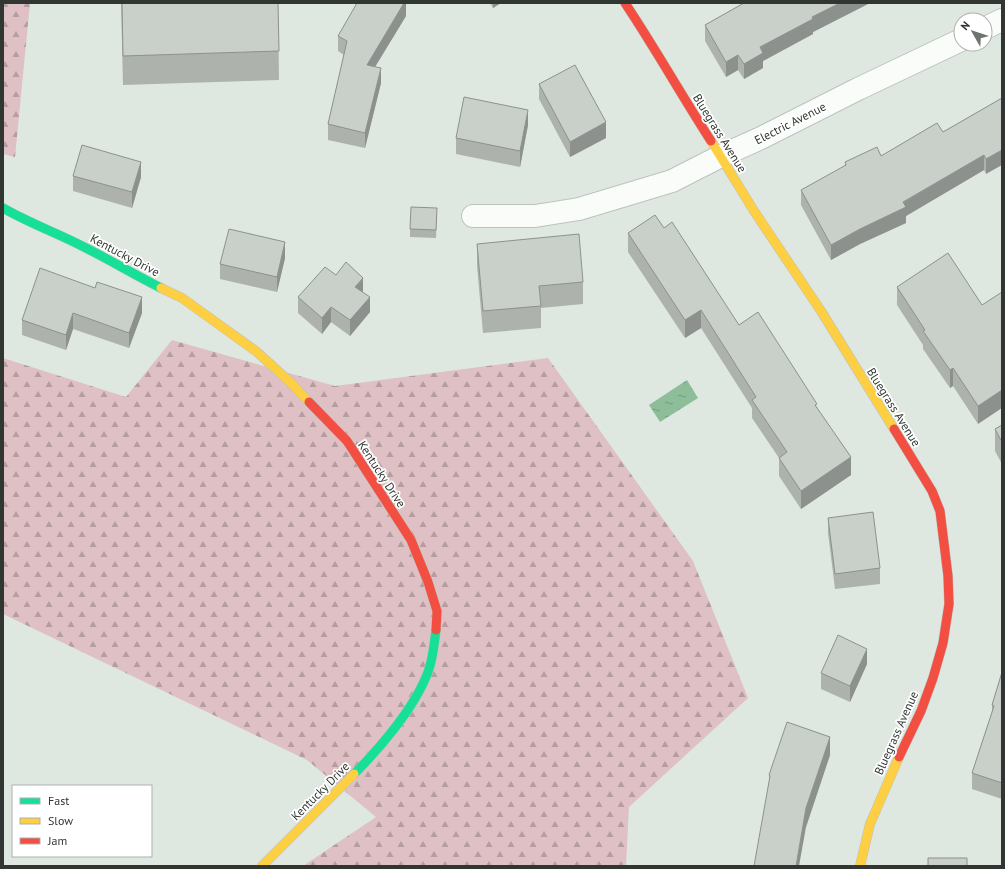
<svg xmlns="http://www.w3.org/2000/svg" width="1005" height="869" font-family="'PT Sans',sans-serif">
<style>
.forest{fill:url(#forest-firs)}
.water{fill:url(#water-ripples)}
.lines{fill:none;stroke-linecap:round;stroke-linejoin:round}
.street-casing{stroke:#bcc3bd;stroke-width:24}
.fast-casing{stroke:#bcc3bd;stroke-width:10}
.slow-casing{stroke:#bcc3bd;stroke-width:10}
.jam-casing{stroke:#bcc3bd;stroke-width:10}
.street{stroke:#fafcfa;stroke-width:22}
.fast{stroke:#16e098;stroke-width:9}
.slow{stroke:#ffcf43;stroke-width:9}
.jam{stroke:#f24e42;stroke-width:9}
.wall{fill:#adb2ad}
.shaded-wall{fill:#8d918d}
.building{fill:#c9cfc9;stroke:#8d918d}
.labels{text-anchor:middle;dominant-baseline:central;stroke-width:3.5;stroke-linejoin:round;paint-order:stroke}
.street-label{font-size:12px;fill:#313632;stroke:#fff}
</style>
<defs>
<pattern id="forest-firs" width="22" height="20" patternUnits="userSpaceOnUse"><rect width="22" height="20" fill="#dfc0c4"/><path d="M5 1l3.5 6h-7zM16 11l3.5 6h-7z" fill="#b59da0"/></pattern>
<pattern id="water-ripples" width="26" height="14" patternUnits="userSpaceOnUse"><rect width="26" height="14" fill="#8ebd99"/><path d="M2 4q2-2 4 0t4 0M15 11q2-2 4 0t4 0" fill="none" stroke="#759a7d"/></pattern>
</defs>
<rect width="100%" height="100%" fill="#dee8e0"/>
<!-- forest -->
<path class="forest" d="M3 3H30L15 157 3 154Z
M172 340 335 386 548 358 693 561 748 698 629 807 626 866H303L376 817 307 760 3 614V358L126 397Z"/>
<!-- water -->
<path class="water" d="M687 380 698 398 660 422 649 405Z"/>
<g class="lines">
<!-- street casing -->
<g class="street-casing">
<path id="street" d="M985 28 1002 20
M473 216H535L579 209 672 181 721 156 761 138 858 89 961 40"/>
</g>
<!-- fast casing -->
<g class="fast-casing">
<path id="fast" d="M3 208C29 223 57 233 84 247 110 260 135 275 161 288
M354 774C381 747 415 707 428 672 433 659 434 645 436 630"/>
</g>
<!-- slow casing -->
<g class="slow-casing">
<path id="slow" d="M711 141 754 211 821 311 894 429
M161 288 182 298 257 352 291 383 309 402
M262 866 354 774
M860 866 870 824 899 757"/>
</g>
<!-- jam casing -->
<g class="jam-casing">
<path id="jam" d="M625 3C655 48 682 96 711 141
M309 402 347 441 411 540 428 582 437 611 436 630
M894 429 932 491 940 511 948 576 949 604 943 643 933 678 921 711 899 757"/>
</g>
<!-- street -->
<use href="#street" class="street"/>
<!-- fast -->
<use href="#fast" class="fast"/>
<!-- slow -->
<use href="#slow" class="slow"/>
<!-- jam -->
<use href="#jam" class="jam"/>
</g>
<!-- wall -->
<path class="wall" d="M121 3H278L279 80 123 85Z
M406 3V16L375 67 381 83 365 148 328 140V124L344 55 338 51V36Z
M490 3H501L493 8Z
M744 3H870L813 32V34L763 61V68L744 79 738 70 726 77 705 41V25Z
M539 84 606 138 570 157 539 99Z
M1002 98 986 174 984 170 906 216V223L860 244 831 260 801 205V190L845 166V162L881 156 943 132Z
M528 125 520 167 456 154V138Z
M73 176 141 177 132 208 73 191Z
M437 216 436 238 410 237V229Z
M664 228 739 325 817 407 851 475 801 509 779 476V458L752 418V408L701 328 685 338 628 252V233Z
M477 244 583 282V304L541 308V328L483 333 477 266Z
M285 258 277 292 220 279V264Z
M897 287 982 305 978 424 953 386 950 388 923 349V345L897 305Z
M95 288 142 313 129 348 73 329 66 350 22 335V320Z
M363 292 370 312 350 336 331 322 322 334 298 313V297Z
M1002 425V464L995 451V429Z
M828 518 880 568V584L835 589 828 533Z
M867 664 850 702 821 689V673Z
M1002 672V799L972 789V773L992 712V705Z
M830 755 806 827 769 785V775Z"/>
<!-- shaded-wall -->
<path class="shaded-wall" d="M404 3H406V16L367 80V65Z
M493 3H501L493 8Z
M840 3H870L813 32V34L763 61V68L744 79V64L760 47 812 17Z
M738 55V70L726 77V62Z
M381 68V83L365 148V133Z
M528 110V125L520 167V151Z
M606 122V138L570 157V142Z
M1002 150V165L986 174V159Z
M984 155V170L906 216V223L860 244 831 260V245Z
M141 162V177L132 208V192Z
M285 242V258L277 292V277Z
M363 278V293L355 287Z
M142 297V313L129 348V333Z
M370 297V312L350 336V320Z
M331 307V322L322 334V318Z
M701 310V328L685 338V320Z
M73 313V329L66 350V335Z
M953 368V386L950 388V370Z
M1002 390V408L978 424V406Z
M851 457V475L801 509V491Z
M867 649V664L850 702V686Z
M830 737V755L806 827 799 866H796L806 808Z"/>
<!-- building -->
<path class="building" d="M122 3H278L279 51 123 56Z
M357 3H404L367 65 381 68 365 133 328 124 347 41 338 36Z
M744 3H840L812 17 813 19 760 47 763 53 744 64 738 55 726 62 705 25Z
M575 65 606 122 570 142 539 84Z
M464 97 528 110 520 151 456 138Z
M1002 98V150L986 159 984 155 903 202 906 207 860 229 831 245 801 190 846 165 845 162 877 147 881 156 937 123 943 132Z
M82 145 141 162 132 192 73 176Z
M411 207 437 208 436 230 410 229Z
M655 215 664 228 672 222 739 325 758 312 817 404 815 405 851 457 801 491 779 458 787 452 752 400 756 397 701 310 685 320 628 233Z
M229 229 285 242 277 277 220 264Z
M579 234 583 282 539 286 541 306 483 311 477 244Z
M948 253 982 305 1002 292V390L978 406 953 368 950 370 923 331 925 330 897 287Z
M346 262 363 278 355 287 370 297 350 320 331 307 322 318 298 297 325 267 336 275Z
M40 268 95 288 97 282 142 297 129 333 73 313 66 335 22 320Z
M1002 425V442L995 429Z
M873 512 880 568 835 574 828 518Z
M838 635 867 649 850 686 821 673Z
M1002 672V783L972 773 994 706 992 705Z
M787 722 830 737 806 808 796 866H754L770 776 769 775Z
M928 858H967V866H928Z"/>
<g class="labels">
<!-- street labels -->
<g class="street-label">
<text transform="translate(790 123) rotate(-27)">Electric Avenue</text>
<text transform="translate(720 133) rotate(58)">Bluegrass Avenue</text>
<text transform="translate(125 255) rotate(28)">Kentucky Drive</text>
<text transform="translate(894 407) rotate(58)">Bluegrass Avenue</text>
<text transform="translate(382 474) rotate(57)">Kentucky Drive</text>
<text transform="translate(896 733) rotate(-66)">Bluegrass Avenue</text>
<text transform="translate(320 791) rotate(-45)">Kentucky Drive</text>
</g>
</g>
<!-- border -->
<rect width="1005" height="869" fill="none" stroke="#313632" stroke-width="8"/>
<!-- legend -->
<rect x="12" y="785" width="140" height="72" fill="#ffffff" stroke="#adafad"/>
<rect x="20" y="798" width="20" height="6" fill="#16e098" stroke="#adafad"/>
<text x="48" y="805" font-size="12" fill="#313632">Fast</text>
<rect x="20" y="818" width="20" height="6" fill="#ffcf43" stroke="#adafad"/>
<text x="48" y="825" font-size="12" fill="#313632">Slow</text>
<rect x="20" y="838" width="20" height="6" fill="#f24e42" stroke="#adafad"/>
<text x="48" y="845" font-size="12" fill="#313632">Jam</text>
<!-- north arrow -->
<g transform="translate(973 32) rotate(309)"><circle r="19" fill="#ffffff" stroke="#adafad"/>
<path d="M0-3L7 15L0 10L-7 15Z" fill="#6e746f"/>
<text y="-6" font-size="11" font-weight="bold" text-anchor="middle" fill="#313632">N</text>
</g>
</svg>
